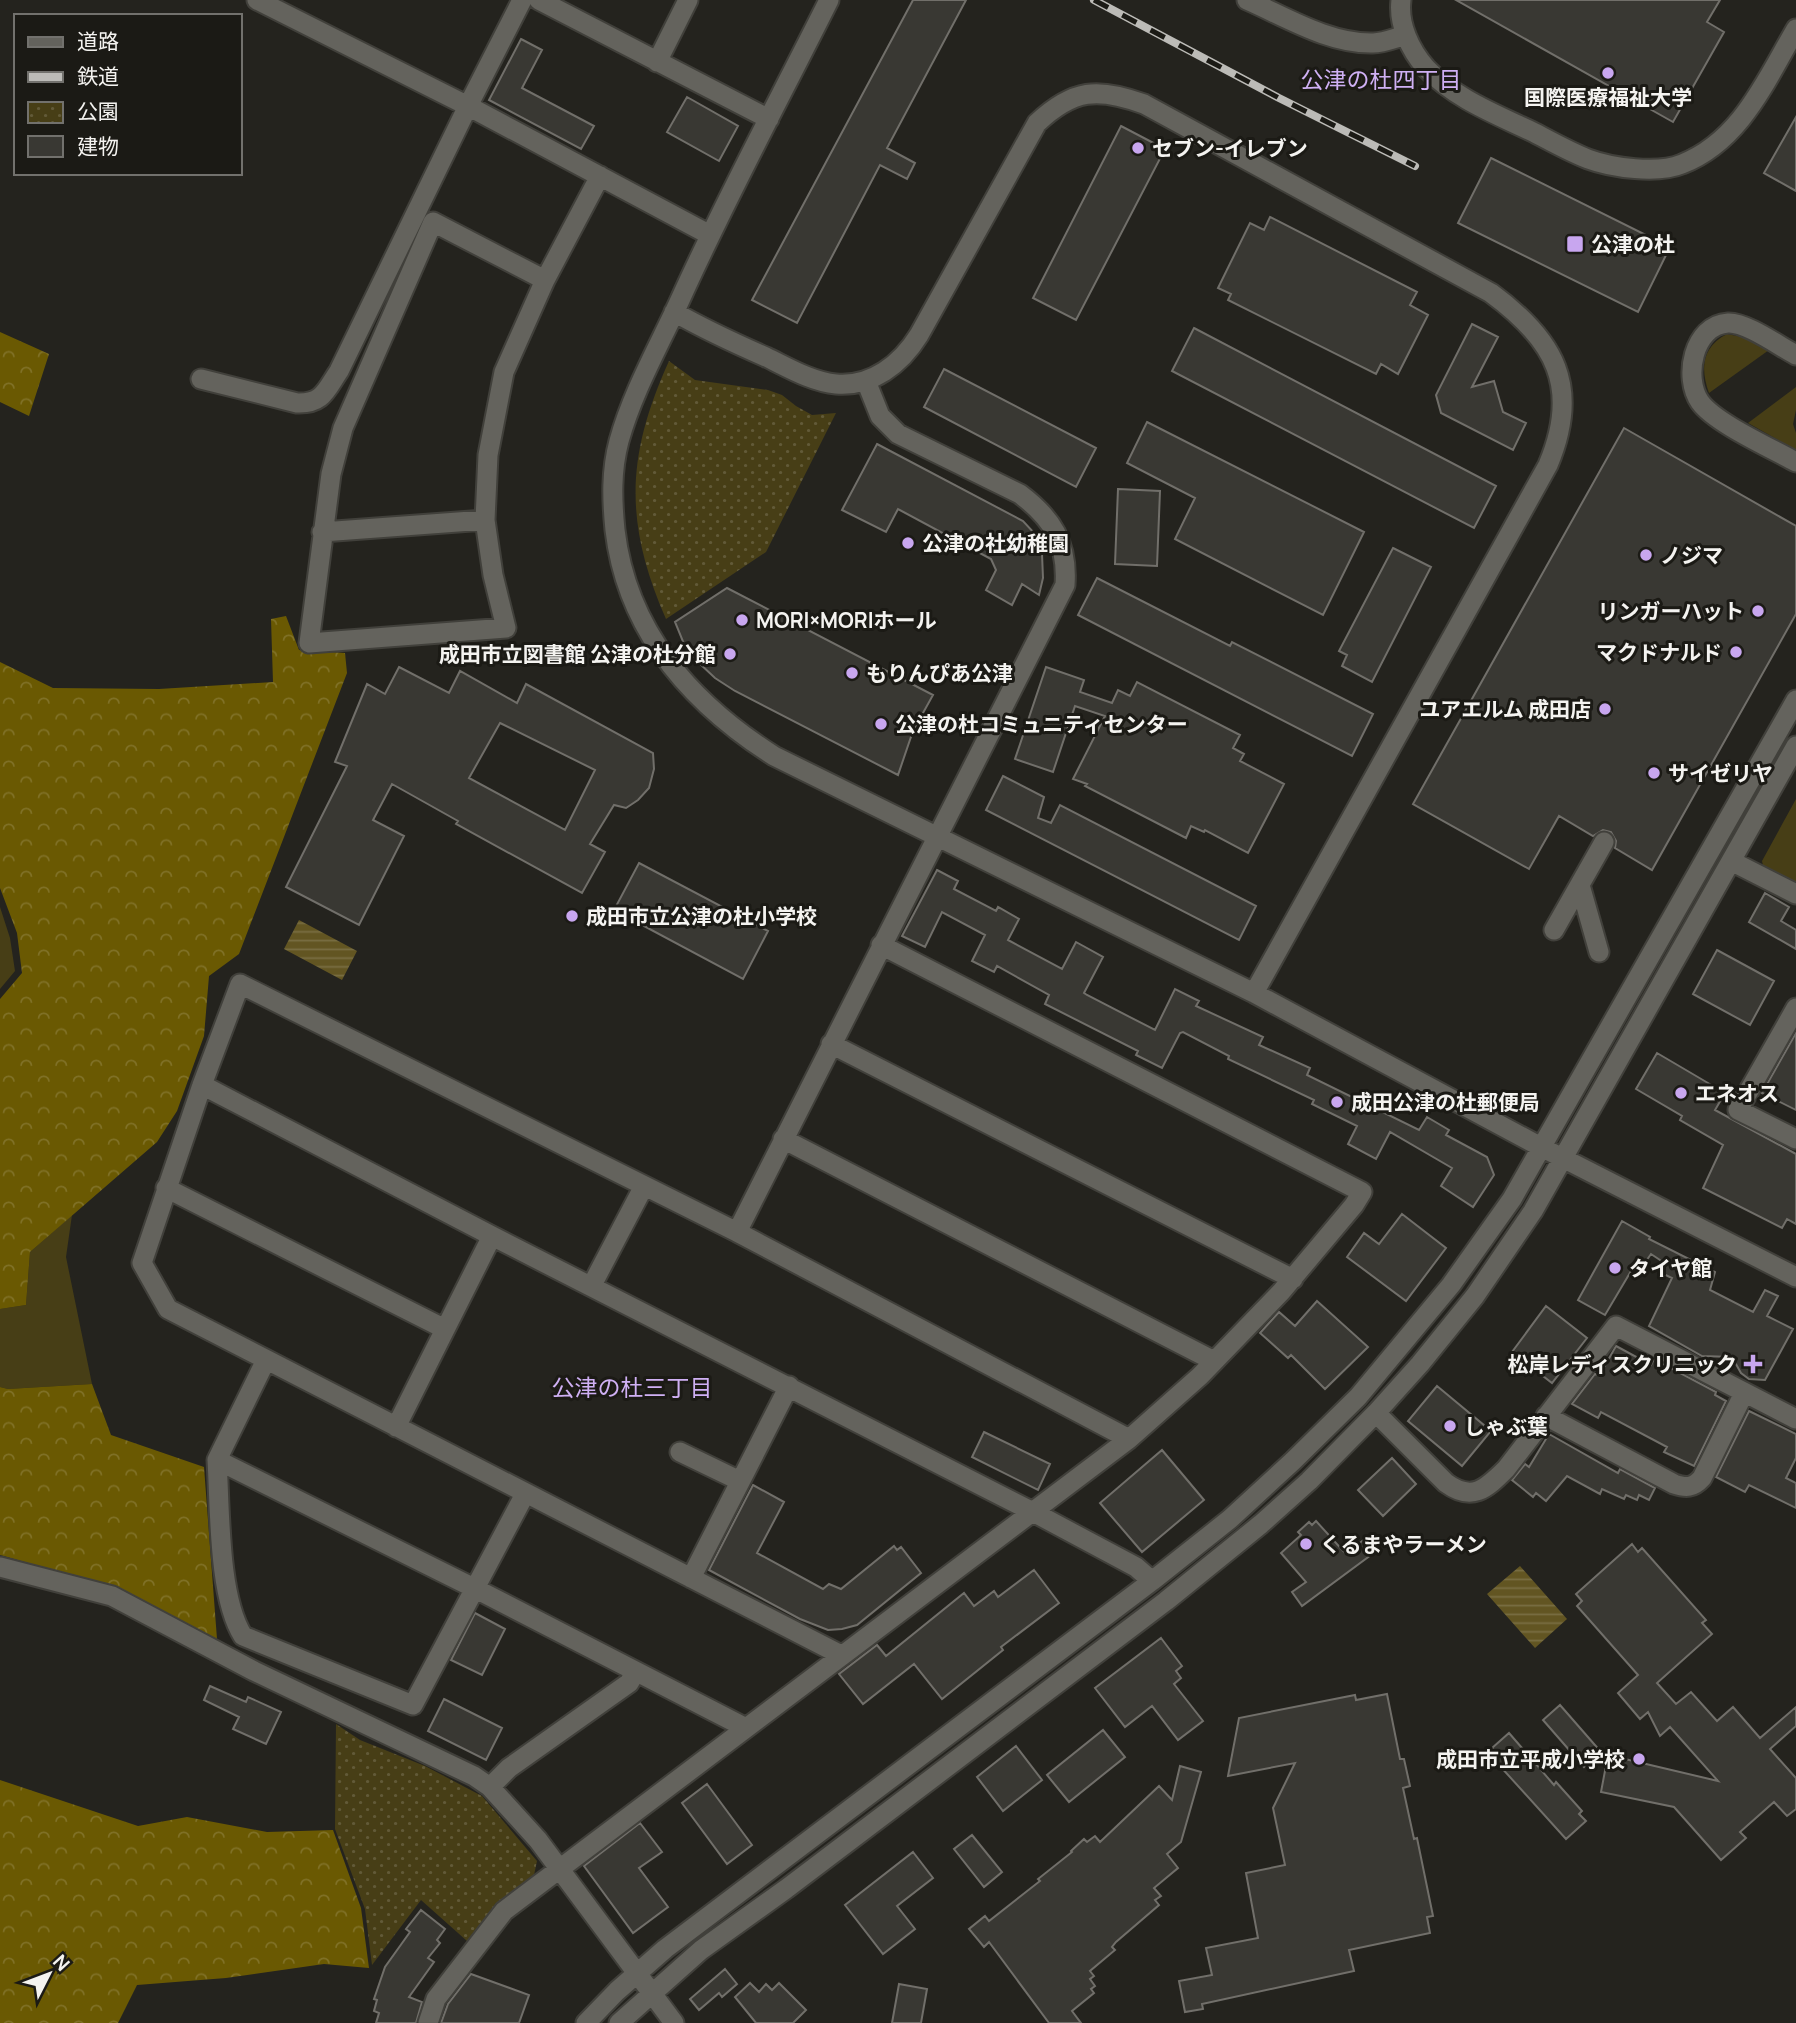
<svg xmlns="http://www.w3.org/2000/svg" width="1796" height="2023" font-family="Manrope,'Noto Sans JP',sans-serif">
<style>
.grass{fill:#473e16}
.forest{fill:url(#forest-crowns)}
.park{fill:url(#park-dots)}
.water{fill:url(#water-rules)}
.building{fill:#393833;stroke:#716f6a;stroke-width:2;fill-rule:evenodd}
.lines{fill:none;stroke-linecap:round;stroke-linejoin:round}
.minor-casing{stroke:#41403b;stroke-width:23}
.minor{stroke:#64635d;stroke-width:19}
.rail-casing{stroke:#bcbbb7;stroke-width:8}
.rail{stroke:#1b1a15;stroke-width:5;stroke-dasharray:16;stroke-linecap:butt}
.poi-dot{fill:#c8a6ef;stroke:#1b1a15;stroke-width:2.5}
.labels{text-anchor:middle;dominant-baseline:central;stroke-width:6;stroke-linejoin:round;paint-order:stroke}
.poi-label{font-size:21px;font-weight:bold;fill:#f4f3f0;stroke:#1b1a15;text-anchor:start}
.neighbourhood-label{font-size:23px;fill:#cfb0f4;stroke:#1b1a15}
</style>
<defs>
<pattern id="forest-crowns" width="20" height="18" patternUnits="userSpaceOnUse" patternTransform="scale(1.75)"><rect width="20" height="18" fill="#6a5902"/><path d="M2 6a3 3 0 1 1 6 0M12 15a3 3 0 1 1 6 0" fill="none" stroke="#807127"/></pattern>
<pattern id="park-dots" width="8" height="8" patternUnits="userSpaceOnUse" patternTransform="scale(1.75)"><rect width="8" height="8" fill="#473e16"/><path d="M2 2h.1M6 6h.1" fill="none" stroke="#625a38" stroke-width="1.8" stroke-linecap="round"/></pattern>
<pattern id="water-rules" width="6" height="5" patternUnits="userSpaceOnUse" patternTransform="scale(1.75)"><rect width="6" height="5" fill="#625522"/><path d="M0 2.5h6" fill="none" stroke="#796e42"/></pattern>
</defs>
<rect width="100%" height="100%" fill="#24231e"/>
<!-- grass -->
<path class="grass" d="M1727 334 1747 338 1769 350 1709 393C1700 368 1702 347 1727 334Z
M1796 387V410L1793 424 1796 433V450L1748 423Z
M1796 799V885L1764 870 1762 861Z
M0 907 10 938 15 971 0 989Z
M72 1215 66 1257 92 1384 8 1389 0 1387V1309L26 1305 30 1252Z"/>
<!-- forest -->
<path class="forest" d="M0 332 49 354 29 416 0 402Z
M286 616 299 650 345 653 347 673 239 954 209 976 204 1036 177 1111 157 1142 30 1252 26 1305 0 1309V999L22 973 17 933 0 888V662L53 688 159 689 273 682 271 619Z
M92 1384 111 1435 204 1467 217 1639 112 1587 0 1555V1387L8 1389Z
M0 1780 138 1826 187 1817 267 1832 333 1830 361 1908 369 1968 324 1964 226 1978 137 1985 118 2023H0Z"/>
<!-- park -->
<path class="park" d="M669 361 695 380 768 390 782 395 796 406 812 415 836 413 766 552 666 619C624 523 626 456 669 361Z
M336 1724 360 1740 425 1766 482 1796 537 1861 534 1875 496 1904 467 1941 421 1900 372 1965 365 1909 335 1829Z"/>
<!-- water -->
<path class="water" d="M299 920 357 951 342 980 284 949Z
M1520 1566 1567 1619 1535 1648 1487 1594Z"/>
<!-- building -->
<path class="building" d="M913 0H966L887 148 915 163 907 179 880 165 797 323 752 300Z
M1456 0H1720L1707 22 1724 32 1673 122Z
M521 39 542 50 522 88 594 126 581 149 489 100Z
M687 97 738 126 719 161 667 132Z
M1796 117V191L1764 173Z
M1121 126 1165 149 1076 320 1033 298Z
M1491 158 1670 247 1638 312 1458 223Z
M1270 217 1417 292 1410 305 1428 315 1398 374 1381 364 1376 374 1228 300 1231 294 1218 288 1250 223 1264 230Z
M1472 324 1498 337 1472 387 1494 381 1503 412 1526 423 1513 450 1441 413 1436 395Z
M1194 328 1496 486 1474 528 1172 371Z
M944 369 1096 448 1076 487 924 407Z
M1147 422 1364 532 1323 615 1175 539 1195 498 1127 463Z
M1624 428 1796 526V614L1652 870 1615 848 1616 841 1611 832 1603 830 1593 836 1559 816 1529 869 1413 804Z
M877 444 1023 521 1036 535 1042 554 1043 578 1039 595 1022 584 1012 605 986 590 996 570 991 559 898 509 886 532 842 510Z
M1118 489 1160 491 1157 566 1115 564Z
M1393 548 1431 567 1372 682 1342 666 1347 655 1339 651Z
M1097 578 1230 646 1232 642 1373 714 1352 756 1078 615Z
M727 588 933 695 913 731 898 775 735 691 715 678 698 662 684 644 675 622Z
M399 667 449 693 460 671 517 703 526 684 653 753 654 769 649 788 638 800 626 808 614 805 590 844 605 852 582 893 456 824 458 821 392 784 373 820 404 836 359 925 286 887 347 766 335 762 367 684 385 694ZM500 723 595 770 565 830 469 778Z
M1046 667 1084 680 1080 692 1112 703 1118 690 1130 696 1137 682 1240 735 1233 748 1244 754 1240 761 1284 784 1248 853 1205 830 1204 832 1191 826 1186 838 1085 786 1087 784 1073 779 1105 716 1075 706 1053 772 1015 759Z
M1003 776 1044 797 1038 818 1051 823 1060 805 1256 906 1239 940 986 810Z
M639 863 768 931 743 979 614 910Z
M937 870 958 881 954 889 996 911 998 907 1019 919 1008 940 1062 969 1076 942 1103 957 1084 993 1087 995 1155 1030 1175 989 1199 1001 1196 1006 1263 1037 1259 1045 1310 1068 1307 1075 1419 1130 1427 1117 1449 1130 1446 1135 1487 1157 1494 1175 1473 1207 1441 1186 1452 1168 1390 1132 1376 1159 1348 1144 1357 1126 1312 1104 1314 1100 1228 1059 1229 1056 1183 1032 1180 1033 1162 1068 1136 1055 1138 1051 1045 1004 1049 995 997 966 994 972 972 961 985 935 942 912 925 947 902 936Z
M1765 893 1789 907 1781 921 1796 930V949L1749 922Z
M1717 950 1774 981 1750 1025 1693 994Z
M1796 1033V1110L1762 1093Z
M1657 1053 1725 1093 1715 1110 1796 1154V1224L1787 1219 1782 1228 1703 1188 1723 1145 1680 1120 1682 1116 1636 1089Z
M1402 1214 1446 1248 1406 1301 1347 1257 1364 1233 1379 1244Z
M1622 1221 1650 1237 1649 1239 1715 1272 1710 1290 1753 1312 1765 1290 1778 1296 1767 1316 1793 1329 1765 1380 1749 1379 1741 1373 1732 1357 1702 1356 1649 1326 1672 1278 1657 1271 1663 1262 1651 1254 1644 1264 1637 1261 1605 1315 1578 1300Z
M1317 1301 1368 1347 1325 1389 1291 1355 1288 1358 1260 1333 1279 1312 1295 1326Z
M1546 1306 1587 1338 1552 1383 1512 1352Z
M1616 1346 1651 1365 1654 1359 1716 1392 1715 1395 1726 1401 1694 1466 1664 1452 1667 1447 1601 1412 1598 1418 1572 1404 1595 1374 1599 1376Z
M1437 1386 1491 1431 1462 1466 1408 1421Z
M1749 1411 1796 1434V1458L1786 1478 1796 1483V1508L1749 1485 1745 1492 1716 1477Z
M984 1432 1050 1464 1038 1490 972 1457Z
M1549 1434 1618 1473 1620 1469 1655 1488 1649 1500 1639 1495 1637 1500 1626 1495 1624 1499 1602 1489 1600 1494 1567 1476 1546 1501 1536 1493 1533 1497 1512 1480 1525 1464 1529 1467Z
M1162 1450 1204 1500 1142 1552 1100 1503Z
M1392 1458 1416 1484 1383 1516 1358 1490Z
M753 1485 784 1502 757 1553 823 1589 829 1584 841 1589 894 1546 897 1550 901 1547 921 1573 857 1625 842 1629 828 1630 800 1619 709 1570Z
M1316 1521 1345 1553 1365 1539 1375 1552 1302 1606 1292 1592 1306 1582 1281 1553 1301 1535 1298 1532 1309 1522 1312 1525Z
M1632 1544 1638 1552 1642 1548 1706 1620 1702 1623 1712 1634 1657 1683 1676 1704 1691 1692 1717 1721 1733 1707 1760 1738 1796 1707V1726L1770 1749 1796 1778V1809L1787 1816 1774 1802 1740 1832 1746 1838 1721 1860 1674 1807 1601 1792 1608 1755 1718 1781 1670 1727 1660 1736 1648 1712 1640 1719 1618 1693 1638 1675 1577 1606 1582 1601 1576 1594Z
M1034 1570 1059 1603 1001 1647 1003 1650 942 1699 914 1664 863 1704 839 1674 877 1645 886 1656 964 1593 974 1606 994 1591 998 1597Z
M475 1613 505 1629 482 1675 451 1660Z
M1161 1638 1182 1666 1176 1671 1181 1678 1174 1684 1203 1721 1178 1740 1152 1706 1125 1727 1095 1688Z
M210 1686 246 1702 248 1697 281 1712 266 1744 233 1729 239 1717 204 1700Z
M1387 1694 1400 1759H1404L1410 1786 1403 1788 1414 1839 1417 1838 1433 1916 1427 1917 1430 1933 1349 1950 1354 1971 1202 2004 1203 2009 1185 2012 1179 1981 1212 1975 1206 1948 1258 1938 1246 1873 1285 1865 1273 1808 1295 1763 1228 1776 1239 1718 1355 1695 1356 1700Z
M444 1699 502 1728 486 1760 428 1731Z
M1560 1705 1601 1752 1584 1767 1543 1720Z
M1103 1730 1125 1757 1069 1802 1047 1775Z
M1509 1733 1554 1785 1556 1782 1582 1811 1579 1814 1586 1821 1566 1839 1490 1755 1495 1751 1492 1748Z
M1016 1746 1042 1780 1003 1811 977 1777Z
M1180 1766 1201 1772 1181 1842 1167 1854 1178 1868 1154 1888 1161 1896 1155 1900 1159 1905 1116 1942 1112 1947 1115 1950 1090 1971 1094 1976 1090 1979 1095 1986 1091 1989 1094 1993 1072 2011 1081 2023H1049L989 1942 984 1947 969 1929 985 1916 989 1921 1040 1881 1038 1879 1072 1852 1071 1851 1084 1839 1087 1842 1095 1836 1100 1842 1159 1786 1172 1800Z
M707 1784 752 1845 727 1864 682 1803Z
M640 1823 662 1852 639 1868 668 1907 633 1933 584 1866Z
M972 1835 1002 1872 984 1887 954 1849Z
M913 1852 933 1878 897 1906 915 1929 883 1954 845 1905Z
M421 1910 445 1929 437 1940 440 1943 428 1958 434 1962 409 1997 422 2002 416 2023H376L379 2013 374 2011 377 2000 374 1999 385 1967 410 1932 406 1929Z
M725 1969 737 1984 722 1997 719 1993 699 2010 690 1999Z
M471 1974 529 1995 519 2023H441L448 2004Z
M750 1983 759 1992 766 1984 772 1990 779 1983 806 2010 793 2023H756L735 1997Z
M899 1984 927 1989 921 2023H892Z"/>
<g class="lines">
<!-- minor casing -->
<g class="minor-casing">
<path id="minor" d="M257 0 468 106 710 235
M539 0 769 119
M829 0C779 100 726 198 680 300 659 346 633 391 619 441 611 471 612 500 615 530 627 632 691 703 774 756L1254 993 1541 1147 1796 1277
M1247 0C1286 17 1329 44 1373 43 1384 43 1395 38 1406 35
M1401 0C1398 24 1410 50 1426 68 1455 99 1498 115 1535 133 1552 142 1570 152 1588 159 1612 168 1658 174 1682 164 1741 141 1766 80 1796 29
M657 62 688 0
M545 280 433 222 343 428 331 474 309 643 506 628 493 575 485 520 488 455 504 372 545 280 600 176
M674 312C704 329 734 343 766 357 787 367 812 382 836 384 872 387 901 364 919 335L1037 123C1073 89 1098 87 1144 104L1491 293C1555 340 1581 387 1548 465L1254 993
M1796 355C1779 346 1746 322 1728 323 1693 325 1683 378 1700 402 1715 423 1771 448 1796 462
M201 379 297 403C323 404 326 390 339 371L468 106 522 0
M322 532 485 520
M1731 861 1796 894
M1580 885 1599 952
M1554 930 1604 842
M1796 1008 1738 1110 1796 1139
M831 1044 1293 1279
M202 1085 492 1236 1033 1512 1136 1567 1152 1581
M783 1139 1214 1361
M166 1188 445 1329
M737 1232 1065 585C1068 543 1052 518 1020 494L898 434 880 416 866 381
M592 1285 644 1186
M266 1360 217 1460 474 1588 746 1728
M1376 1413 1446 1483C1472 1502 1486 1489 1506 1469L1616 1326 1796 1419
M1546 1416 1674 1484C1686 1488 1693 1488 1702 1478L1744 1393
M396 1427 492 1236
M680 1452 740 1481
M217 1460C220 1508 218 1597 243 1636L413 1705 525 1494
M0 1567 112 1596 254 1671 474 1776 490 1787 538 1840 674 2023
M691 1578 789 1386
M841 1655 168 1309 142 1263 202 1085 240 984 737 1232 1129 1439
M490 1787 509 1768 629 1683 635 1673
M428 2023 436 1999 504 1911 1129 1439 1200 1376 1281 1292 1354 1205 1362 1192 881 945
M586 2023 617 1991 665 1949 1152 1581 1230 1519 1293 1461 1358 1397 1451 1285 1512 1199 1796 700
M619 2023 701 1950 786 1889 1166 1601 1261 1524 1309 1481 1376 1413 1420 1364 1475 1296 1533 1211 1796 746"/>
</g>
<!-- minor -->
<use href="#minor" class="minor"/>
<!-- rail casing -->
<g class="rail-casing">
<path id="rail" d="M1094 0 1279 98 1415 166"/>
</g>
<!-- rail -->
<use href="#rail" class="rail"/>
</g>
<!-- markers -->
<g class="poi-dot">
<circle cx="1608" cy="73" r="7"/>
<circle cx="1138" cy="148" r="7"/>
<rect x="1566" y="235" width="18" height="18" rx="3.5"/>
<circle cx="908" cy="543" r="7"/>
<circle cx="1646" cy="555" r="7"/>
<circle cx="1758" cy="611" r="7"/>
<circle cx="742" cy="620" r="7"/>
<circle cx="1736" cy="652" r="7"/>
<circle cx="730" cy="654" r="7"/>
<circle cx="852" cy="673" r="7"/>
<circle cx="1605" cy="709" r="7"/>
<circle cx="881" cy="724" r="7"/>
<circle cx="1654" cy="773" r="7"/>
<circle cx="572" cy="916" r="7"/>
<circle cx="1681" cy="1093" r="7"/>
<circle cx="1337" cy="1102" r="7"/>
<circle cx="1615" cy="1268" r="7"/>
<path d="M1749.5 1353.5h7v7h7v7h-7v7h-7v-7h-7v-7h7z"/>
<circle cx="1450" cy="1426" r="7"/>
<circle cx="1306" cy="1544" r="7"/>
<circle cx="1639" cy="1759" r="7"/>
</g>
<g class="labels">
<!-- poi labels -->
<g class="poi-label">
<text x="1608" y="97" text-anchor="middle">国際医療福祉大学</text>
<text x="1152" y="148">セブン-イレブン</text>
<text x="1591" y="244">公津の杜</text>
<text x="922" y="543">公津の社幼稚園</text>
<text x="1660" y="555">ノジマ</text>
<text x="1744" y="611" text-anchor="end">リンガーハット</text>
<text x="756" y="620">MORI×MORIホール</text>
<text x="1722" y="652" text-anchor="end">マクドナルド</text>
<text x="716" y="654" text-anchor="end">成田市立図書館 公津の杜分館</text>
<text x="866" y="673">もりんぴあ公津</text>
<text x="1591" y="709" text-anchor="end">ユアエルム 成田店</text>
<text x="895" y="724">公津の杜コミュニティセンター</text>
<text x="1668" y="773">サイゼリヤ</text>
<text x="586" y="916">成田市立公津の杜小学校</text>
<text x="1695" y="1093">エネオス</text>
<text x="1351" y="1102">成田公津の杜郵便局</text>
<text x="1629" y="1268">タイヤ館</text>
<text x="1737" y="1364" text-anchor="end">松岸レディスクリニック</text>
<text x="1464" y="1426">しゃぶ葉</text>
<text x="1320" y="1544">くるまやラーメン</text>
<text x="1625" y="1759" text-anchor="end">成田市立平成小学校</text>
</g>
<!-- neighbourhood labels -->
<g class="neighbourhood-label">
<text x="1381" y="79">公津の杜四丁目</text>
<text x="632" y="1387">公津の杜三丁目</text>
</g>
</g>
<!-- legend -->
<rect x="14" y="14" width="228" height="161" fill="#1b1a15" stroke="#72716d" stroke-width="2"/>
<rect x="28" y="37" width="35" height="10" fill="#64635d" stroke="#72716d" stroke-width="2"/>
<text x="77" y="49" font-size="21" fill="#f4f3f0">道路</text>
<rect x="28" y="72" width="35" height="10" fill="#bcbbb7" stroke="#72716d" stroke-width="2"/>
<text x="77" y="84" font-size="21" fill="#f4f3f0">鉄道</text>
<rect x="28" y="102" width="35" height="21" fill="url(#park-dots)" stroke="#72716d" stroke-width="2"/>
<text x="77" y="119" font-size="21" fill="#f4f3f0">公園</text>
<rect x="28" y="136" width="35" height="21" fill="#393833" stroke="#72716d" stroke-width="2"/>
<text x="77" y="154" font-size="21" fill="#f4f3f0">建物</text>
<!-- north arrow -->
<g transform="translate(49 1974) rotate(48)" stroke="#1b1a15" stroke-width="5" paint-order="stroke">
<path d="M0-5L12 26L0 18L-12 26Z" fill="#f4f3f0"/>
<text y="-10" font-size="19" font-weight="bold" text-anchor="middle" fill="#f4f3f0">N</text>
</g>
</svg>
